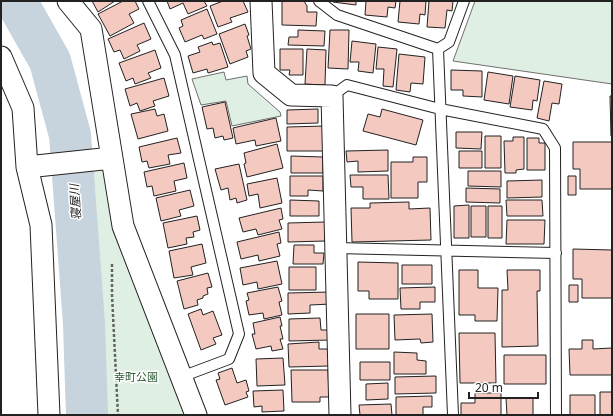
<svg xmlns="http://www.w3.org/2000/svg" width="613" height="416" font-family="'Noto Sans','Noto Sans JP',sans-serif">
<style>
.green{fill:#e0efe3;stroke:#6f6f6f}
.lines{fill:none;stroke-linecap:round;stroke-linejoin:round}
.river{stroke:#c7d3dd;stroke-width:42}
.building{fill:#f3c9c0;stroke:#222}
.service-casing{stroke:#222;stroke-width:12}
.minor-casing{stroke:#222;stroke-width:23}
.path{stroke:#646464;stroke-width:2.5;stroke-dasharray:3 2;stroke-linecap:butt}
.service{stroke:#fff;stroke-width:10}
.minor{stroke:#fff;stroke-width:21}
.labels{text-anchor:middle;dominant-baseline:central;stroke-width:3;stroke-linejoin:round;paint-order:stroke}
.park-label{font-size:11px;fill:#2f5e38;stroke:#fff}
.water-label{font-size:12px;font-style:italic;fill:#222;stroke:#fff}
</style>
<rect width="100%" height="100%" fill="#fff"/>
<!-- green -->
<path class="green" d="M475 1H612V84L453 61Z
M224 72 226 80 247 76 248 84 280 112 281 116 232 126 226 101 201 105 192 79Z
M112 158 187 415H99L93 160Z"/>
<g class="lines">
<!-- river -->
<path class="river" d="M16 1 50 61 70 135 84 324 87 415"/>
</g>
<!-- building -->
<path class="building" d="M92 1H115L98 12Z
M123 1H135L139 9 129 14 134 23 110 36 98 14Z
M167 1H204L207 6 188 14 183 3 170 9Z
M223 1H243L248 12 230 18 232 22 218 27 210 6Z
M282 1H304L307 6V12H317L316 26 282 25Z
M333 1H356V5L333 2Z
M366 1H396L395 8 388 7 387 17 365 15Z
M400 1H426L425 15 420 14 419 24 398 22Z
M429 1H453L452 11 447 10 445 28 427 27Z
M207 9 217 34 204 39 202 35 185 42 179 28 183 26 181 20Z
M144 23 151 39 137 45 140 51 124 59 120 50 114 52 108 39Z
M245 24 249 35 247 36 251 49 246 51 248 57 230 64 219 34Z
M298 30 325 31 324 46 288 45 289 37H298Z
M330 30H349L348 69 328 68Z
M352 41 376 44 373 73 358 71 359 62H350Z
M212 42 213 45 220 43 228 67 208 73 207 69 193 73 188 56 200 52 198 47Z
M378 47 397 49 393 87 383 86 384 69H376Z
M280 49H303V75H289L290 70H280Z
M307 49 326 50 325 85 305 84Z
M155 50 161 68 148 73 151 78 135 84 133 78 126 81 119 63Z
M399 54 425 57 423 84 411 83 410 92 396 90Z
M451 70 482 71V97L463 96V90H451Z
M488 72 513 76 509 104 484 100Z
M515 76 540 80 537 101 533 100 532 110 510 107Z
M164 78 169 96 153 101 155 106 140 111 137 103 130 106 125 89Z
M544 81 562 84 559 104 552 103 549 121 537 118Z
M610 96H612V136H611Z
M225 102 233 138 224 140 223 136 215 138 213 128 207 129 202 107Z
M155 109 157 116 164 114 168 131 138 139 131 114Z
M318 109V123L287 124V110Z
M382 109 423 120 416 145 363 131 368 114 380 117Z
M276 118 281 141 256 146 255 140 236 144 233 128Z
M326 126V151H287V127Z
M456 132H482L481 149 456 148Z
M485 136H501V168H485Z
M513 137H524V169L516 170V173H505L504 141H513Z
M177 138 181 153 168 155 170 164 149 168 147 161 142 162 139 147Z
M527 138H539V143H545V170H527Z
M573 142H612V189H580V169H573Z
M277 144 283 168 247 177 244 164 246 163 244 153Z
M388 150V171L358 172V161L347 162 346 151Z
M459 151H482V168H459Z
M291 156 323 157V173H291Z
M413 157H427V182H418V198H391V162H413Z
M184 163 187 178 174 181 176 191 154 196 152 186 147 187 144 172Z
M239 164 247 200 237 203 236 198 230 200 228 188 221 190 215 169Z
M468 171H501V187L468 186Z
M350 175H388L389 199H363V187H351Z
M290 176H323V191L308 190V196H290Z
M568 176H576V195H568Z
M277 178 282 203 260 208 258 194 249 196 247 184Z
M542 180V197L507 198V181Z
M466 188 500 189V203L466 202Z
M190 190 194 206 179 210 181 216 161 221 156 198Z
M290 200 319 201V216H290Z
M506 200H542L543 216H507Z
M409 202V209L430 208 431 240 352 242 351 208H370V203Z
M469 205V238H454V206Z
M471 206H486V237H471Z
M488 206H502V238H488Z
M281 208 283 219 279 220 282 229 258 235 256 229 243 232 239 218Z
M197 216 200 230 193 232 194 237 186 238 187 244 168 248 163 223Z
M507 220H545L544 244H506Z
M325 222V241L288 242V223Z
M279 232 281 243 277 244 280 256 259 261 258 255 241 259 237 242Z
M202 244 206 263 191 267 193 275 174 278 169 251Z
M294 245H314V253H324L323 264H293Z
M573 249 612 250V298H582V279H573Z
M277 261 282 284 258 289 257 282 243 285 240 268Z
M358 262 398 263V299H369V291H358Z
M402 265H432V284H402Z
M289 267H316V290H289Z
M459 270H478V288H498L497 321H475V315H459Z
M507 270H540V291H537L538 346 502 347V290H508Z
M208 273 212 287 207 288 208 294 203 296V298L197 300 198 305 184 309 177 281Z
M569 285H578V302H569Z
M278 287 282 301 279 302 282 315 264 319 263 313 249 315 246 301 249 300 247 293Z
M435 287V302H420V309H401L400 288Z
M330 292 331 304 310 305V313L288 314V293Z
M201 309 203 315 213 311 222 335 213 338 216 344 201 350 188 314Z
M356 314H389V349H356Z
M432 314 433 342 421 343 420 339 395 340 394 315Z
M280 317 282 326H280L283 339H280L283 349 272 351 271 346 256 349 252 334H255L253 323Z
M320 318 321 330H329L330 340 289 341V319Z
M459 333H495L496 383H460Z
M582 340H593V349L612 348V375H570L569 349H582Z
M319 342V349H328L329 366 289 367 288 344Z
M394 352 417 353V360L426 361V374H394Z
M504 355H546V384H504Z
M283 358 285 385 257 386 256 359Z
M360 362H390V380H360Z
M232 368 237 383 246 380 249 391 246 392 248 397 225 405 216 380 220 379 218 373Z
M291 370H328L329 397H320V402H292Z
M436 376V393L395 394V377Z
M388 383V399L366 400V384Z
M283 390 284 411 262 412V406L254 407 253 391Z
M600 392H612V415H600Z
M475 393H501V415H461V403H475Z
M570 395H595V415H570Z
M432 396V407H423V415H396V397Z
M506 398H533V415H507Z
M391 404 392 415H360L359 405Z"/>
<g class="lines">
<!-- service casing -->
<g class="service-casing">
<path id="service" d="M148 1 175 55 239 334 229 359 181 377
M319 1 337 15 438 49
M438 49 453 415
M438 49 449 42 464 1
M332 96 347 85 440 109 543 129 555 148 556 415
M335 248 556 253"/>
</g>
<!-- minor casing -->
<g class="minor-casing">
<path id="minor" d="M68 1 91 29 123 226 196 415
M261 1 264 73 291 95 332 96 340 415
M1 57 23 108 27 167 41 225 49 415
M27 167 112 158"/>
</g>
<!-- path -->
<path class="path" d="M112 264V295L118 415"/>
<!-- service -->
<use href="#service" class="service"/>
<!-- minor -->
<use href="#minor" class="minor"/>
</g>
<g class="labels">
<!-- park labels -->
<g class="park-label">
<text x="136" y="376">幸町公園</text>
</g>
<!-- water labels -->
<g class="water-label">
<text transform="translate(75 202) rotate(-94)">寝屋川</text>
</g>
</g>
<!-- border -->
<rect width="613" height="416" fill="none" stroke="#222222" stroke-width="4"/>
<!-- scale -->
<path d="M469 392v6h69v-6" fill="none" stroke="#222222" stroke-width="2"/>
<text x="475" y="392" font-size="12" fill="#222222" stroke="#ffffff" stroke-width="3" paint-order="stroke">20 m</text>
</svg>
